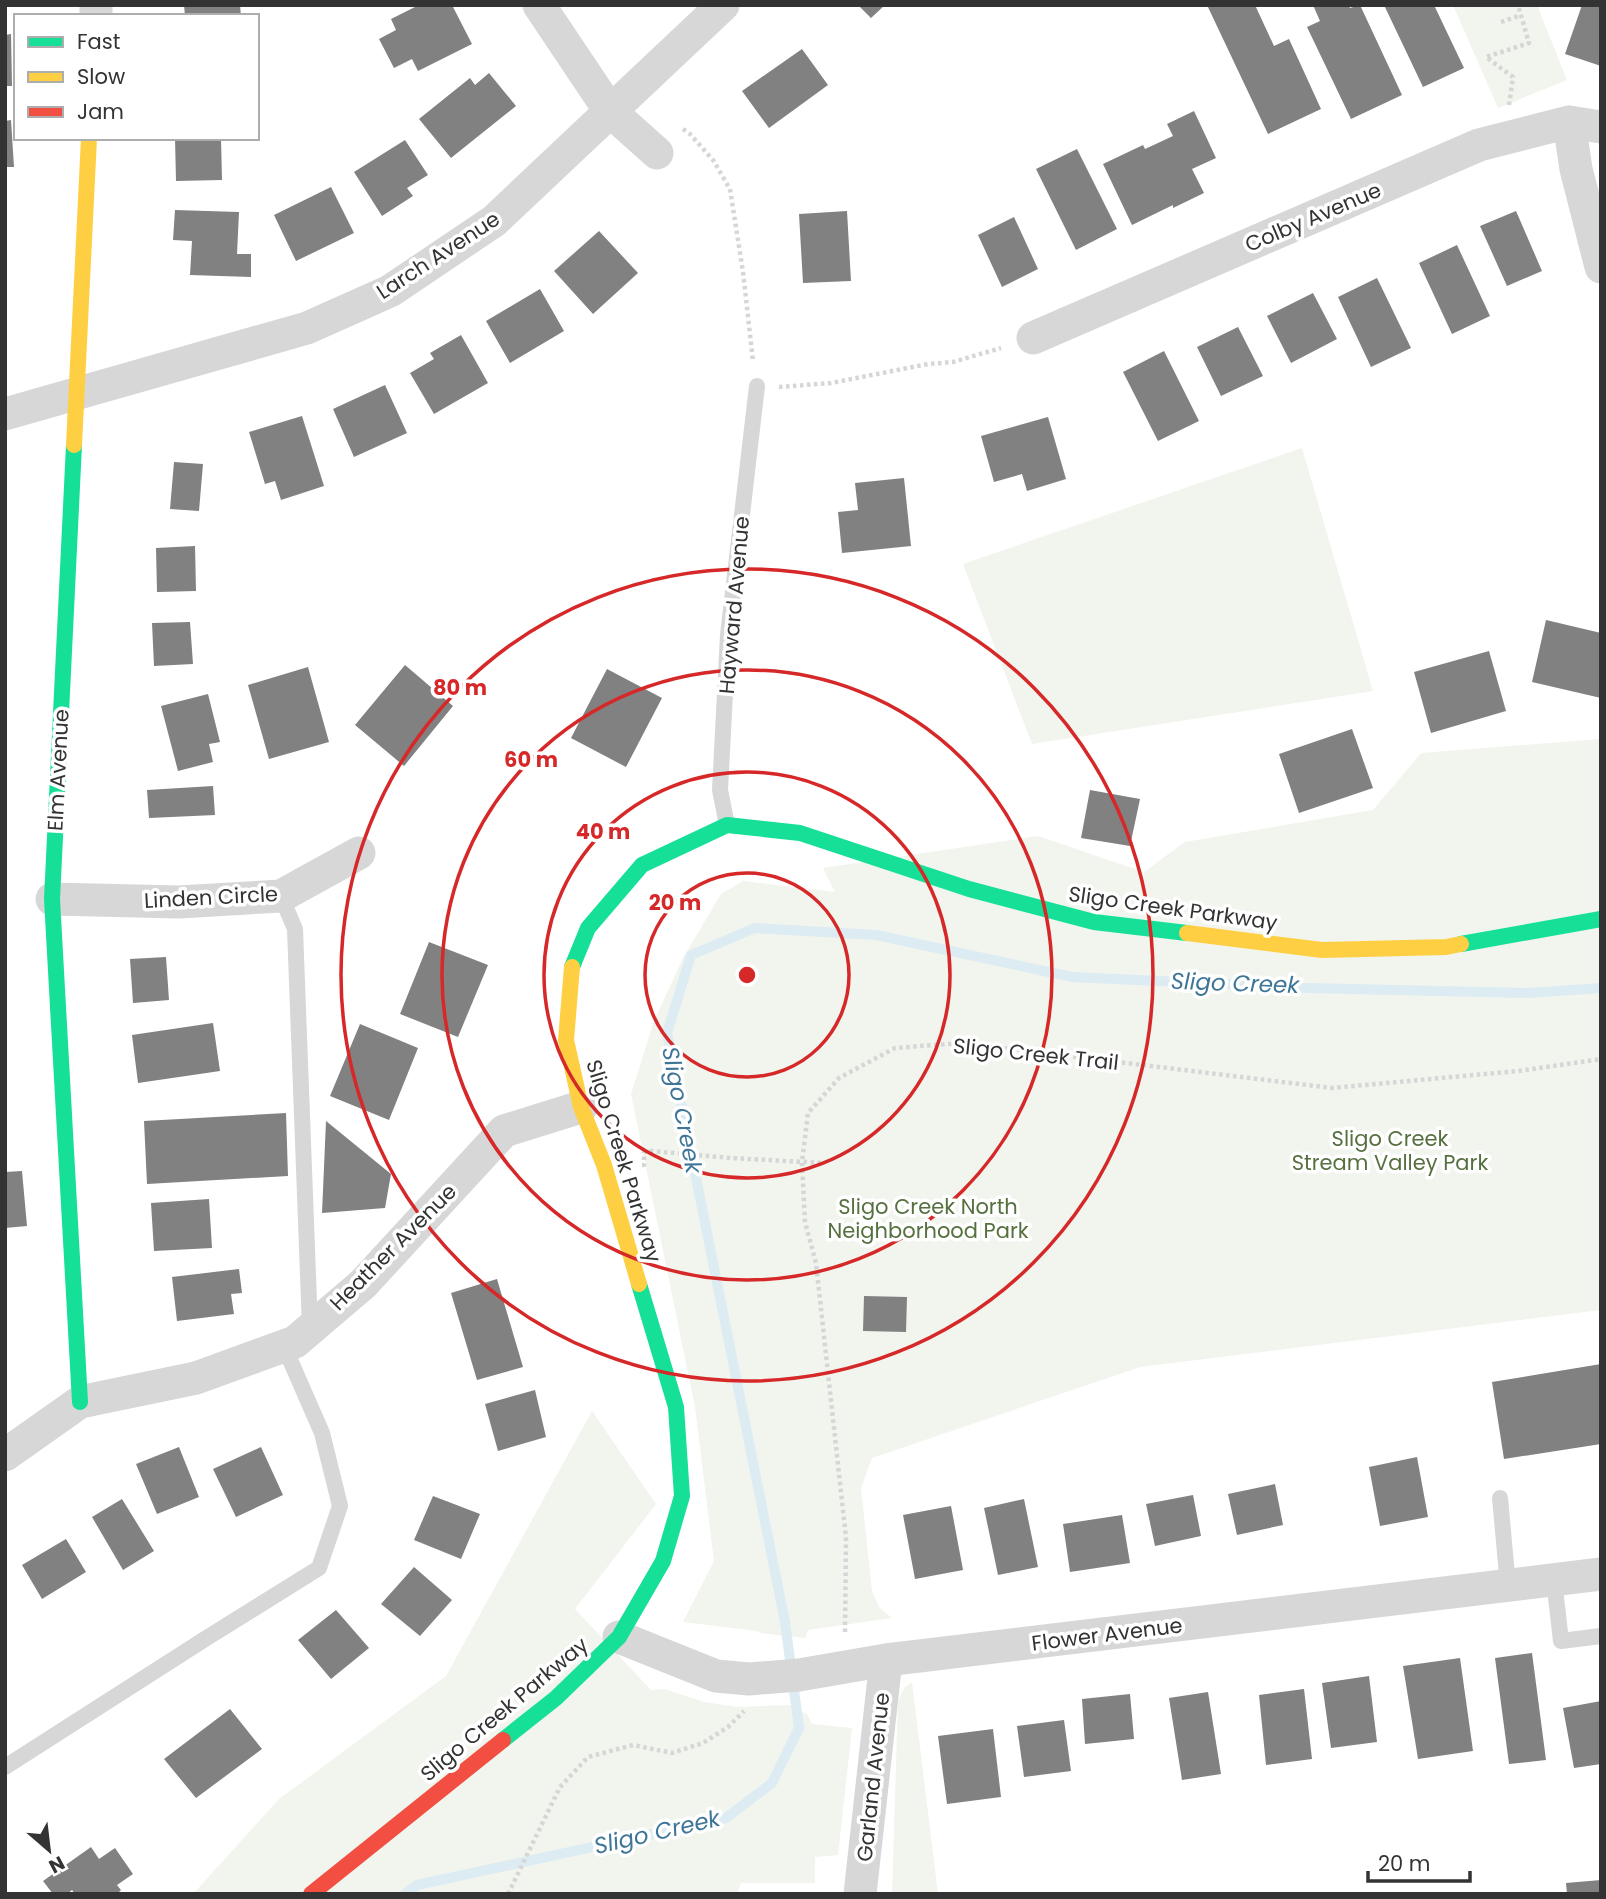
<svg xmlns="http://www.w3.org/2000/svg" width="1606" height="1899" font-family="Poppins,sans-serif">
<style>
.green{fill:#f1f5ed}
.lines{fill:none;stroke-linecap:round;stroke-linejoin:round}
.stream{stroke:#ddebf3;stroke-width:10}
.building{fill:#818181}
.path{stroke:#d6d6d6;stroke-width:4.5;stroke-dasharray:3.5 3.5;stroke-linecap:butt}
.lane{stroke:#d7d7d7;stroke-width:16}
.street{stroke:#d7d7d7;stroke-width:33}
.fast{stroke:#16e098;stroke-width:16}
.slow{stroke:#ffcf43;stroke-width:16}
.jam{stroke:#f24e42;stroke-width:16}
.ring{fill:none;stroke:#d62828;stroke-width:3.5}
.labels{text-anchor:middle;dominant-baseline:central;stroke-width:7;stroke-linejoin:round;paint-order:stroke}
.street-label{font-size:21px;fill:#333;stroke:#fff}
.park-label{font-size:21px;fill:#56703f;stroke:#fff}
.water-label{font-size:23px;font-style:italic;fill:#3f7597;stroke:#fff}
.centre{fill:#d62828;stroke:#fff;stroke-width:3.5}
.ring-label{font-size:21px;text-anchor:middle;font-weight:bold;fill:#d62828;stroke:#fff;stroke-width:7;stroke-linejoin:round;paint-order:stroke}
</style>
<rect width="100%" height="100%" fill="#fff"/>
<!-- green -->
<path class="green" d="M1453 5H1537L1567 80 1498 108Z
M1302 448 1373 691 1032 744 963 564Z
M1601 739V1310L1140 1367 872 1458 861 1488 872 1591 879 1607 892 1618 808 1630 805 1638 760 1633 757 1631 683 1622 714 1561 695 1407 631 1094 654 1021 683 958 721 894 743 881 835 892 823 868 1038 836 1144 872 1185 842 1373 810 1421 753Z
M592 1411 656 1504 575 1609 651 1690 664 1689 704 1702 737 1707 789 1705 807 1714 812 1724 852 1728 838 1855 815 1857V1883H741L737 1894H193L279 1799 446 1676Z
M912 1682 938 1894H892L898 1701 905 1687Z"/>
<g class="lines">
<!-- stream -->
<path class="stream" d="M405 1894 417 1885 726 1818 772 1783 799 1728 785 1622 667 1033 691 955 755 928 876 935 1072 977 1308 988 1528 993 1601 988"/>
</g>
<!-- building -->
<path class="building" d="M184 5H240L241 16H185Z
M419 5H452L472 44 418 71 412 59 394 68 379 39 396 30 391 19Z
M858 5H885L871 18Z
M1207 5H1255L1274 46 1289 39 1321 109 1268 134Z
M1313 5H1349L1350 8 1360 5 1402 95 1351 119 1307 27 1320 21Z
M1384 5H1434L1464 68 1423 87Z
M1582 5H1601V66L1565 54Z
M11 34 12 86H5V35Z
M802 49 828 85 769 128 742 91Z
M489 73 516 106 451 158 419 119 470 78 475 85Z
M1194 111 1216 158 1192 169 1204 193 1173 208V205L1132 225 1103 164 1143 145 1145 149 1173 136 1167 124Z
M11 120 14 167H5V121Z
M175 138H221L222 180 176 181Z
M405 140 428 175 407 188 413 196 382 216 354 172Z
M1077 149 1117 229 1076 250 1036 169Z
M331 187 354 233 296 261 274 215Z
M175 210 239 212 237 254H251V277L190 275 192 241 173 240Z
M847 211 851 281 803 283 799 214Z
M1516 211 1542 271 1507 286 1480 226Z
M1014 217 1038 269 1002 287 978 235Z
M599 231 638 273 593 314 554 271Z
M1457 245 1490 316 1452 334 1419 263Z
M1377 278 1411 348 1371 367 1338 297Z
M540 289 564 331 510 363 486 321Z
M1313 293 1337 339 1291 363 1267 316Z
M1238 327 1263 376 1221 396 1197 347Z
M461 335 488 383 434 414 410 373 434 359 430 353Z
M1164 351 1199 421 1158 441 1123 372Z
M385 385 407 433 354 457 333 409Z
M302 416 324 486 281 500 275 481 265 484 249 432Z
M1048 417 1066 479 1027 491 1022 474 994 482 981 436Z
M174 462 203 464 199 511 170 509Z
M904 478 911 546 842 553 838 512 858 510 855 483Z
M195 546 196 591 157 592 156 548Z
M1546 620 1601 633V698L1532 682Z
M190 622 193 664 154 666 152 623Z
M1489 651 1506 711 1431 733 1414 672Z
M405 665 453 706 404 766 355 725Z
M308 667 329 742 269 759 248 685Z
M607 669 662 698 626 767 571 738Z
M208 694 220 742 209 744 213 762 178 771 161 706Z
M1352 729 1373 788 1299 813 1279 754Z
M213 786 215 815 149 818 147 790Z
M1090 790 1140 799 1130 846 1081 838Z
M429 942 488 965 458 1037 400 1014Z
M166 957 169 1000 133 1003 130 959Z
M213 1023 220 1071 138 1083 132 1035Z
M360 1024 418 1048 389 1120 330 1096Z
M286 1113 288 1176 147 1184 144 1121Z
M326 1121 391 1174 385 1208 322 1213Z
M22 1171 27 1226 5 1228V1172Z
M209 1199 212 1248 154 1251 151 1203Z
M239 1269 242 1293 231 1294 234 1314 177 1321 172 1277Z
M497 1279 523 1367 477 1380 451 1293Z
M864 1296 907 1297 906 1332 863 1331Z
M1601 1364V1444L1504 1459 1492 1382Z
M535 1390 546 1437 498 1451 485 1404Z
M179 1447 199 1497 157 1514 136 1464Z
M261 1447 283 1495 236 1517 213 1469Z
M1417 1457 1428 1517 1380 1526 1369 1467Z
M1275 1484 1283 1525 1237 1535 1228 1494Z
M1193 1495 1201 1536 1155 1546 1146 1504Z
M433 1496 480 1514 461 1559 414 1540Z
M122 1499 154 1551 123 1570 92 1517Z
M1024 1499 1038 1567 998 1575 984 1508Z
M951 1506 963 1570 915 1579 903 1515Z
M1122 1515 1130 1563 1070 1572 1063 1524Z
M66 1539 86 1572 42 1599 22 1565Z
M414 1567 452 1600 420 1636 381 1604Z
M336 1610 369 1648 331 1679 298 1640Z
M1532 1653 1546 1760 1509 1764 1495 1658Z
M1460 1658 1473 1751 1418 1759 1403 1666Z
M1369 1676 1377 1742 1331 1748 1322 1683Z
M1304 1689 1312 1759 1266 1765 1259 1695Z
M1208 1692 1221 1774 1182 1780 1169 1698Z
M1130 1694 1134 1739 1085 1744 1082 1699Z
M1601 1701V1764L1574 1768 1563 1708Z
M230 1709 262 1749 196 1798 164 1759Z
M1064 1720 1071 1771 1024 1777 1017 1726Z
M993 1729 1001 1797 947 1804 938 1736Z
M91 1847 99 1859 115 1848 133 1874 117 1885 121 1890 117 1894H75L72 1890 67 1894H53L43 1881Z
M1601 1880V1894H1567L1566 1883Z"/>
<g class="lines">
<!-- path -->
<path class="path" d="M1501 22 1521 15
M1509 105 1513 77 1486 57 1529 43 1518 5
M683 129 690 134 713 160 730 189 743 272 753 361
M779 387 831 383 928 364 953 362 1001 348
M642 1165H644V1152L651 1151 731 1158 824 1163
M845 1632 846 1538 816 1263 805 1222 802 1162 808 1113 839 1078 895 1048 961 1043 1332 1088 1518 1071 1601 1059
M508 1894 560 1787 588 1757 633 1745 672 1753 703 1743 728 1727 744 1711"/>
<!-- lane -->
<path class="lane" d="M727 825 720 790 728 635 757 386
M281 896 295 929 310 1328
M1500 1498 1508 1586
M1554 1580 1561 1641 1601 1636
M5 1767 205 1639 319 1568 340 1506 322 1433 284 1346"/>
<!-- street -->
<path class="street" d="M539 5 610 111 657 153
M96 16V5
M1569 122 1576 169 1601 267
M1033 338 1479 145 1569 122 1601 127
M5 414 307 328 390 291 494 221 723 5
M52 899 179 902 281 896 359 853
M5 1455 80 1402 196 1378 295 1342 363 1284 504 1131 581 1107
M619 1637 716 1676 749 1679 799 1675 886 1660 1601 1574
M860 1894 886 1660"/>
<!-- fast -->
<path class="fast" d="M74 445 52 899 80 1402
M1461 944 1601 919
M572 967 588 928 642 865 727 825 800 833 969 889 1094 922 1187 933
M503 1740 556 1698 619 1637 663 1561 682 1496 676 1407 639 1284"/>
<!-- slow -->
<path class="slow" d="M74 445 89 138
M1187 933 1322 950 1446 947 1461 944
M572 967 566 1040 581 1107 604 1165 639 1284"/>
<!-- jam -->
<path class="jam" d="M311 1894 503 1740"/>
</g>
<!-- distance rings -->
<g class="ring">
<circle cx="747" cy="975" r="102"/>
<circle cx="747" cy="975" r="203"/>
<circle cx="747" cy="975" r="305"/>
<circle cx="747" cy="975" r="406"/>
</g>
<g class="labels">
<!-- street labels -->
<g class="street-label">
<text transform="translate(1313 217) rotate(-23)">Colby Avenue</text>
<text transform="translate(438 255) rotate(-33)">Larch Avenue</text>
<text transform="translate(734 605) rotate(-85)">Hayward Avenue</text>
<text transform="translate(58 770) rotate(-87)">Elm Avenue</text>
<text transform="translate(211 897) rotate(-3)">Linden Circle</text>
<text transform="translate(1173 908) rotate(8)">Sligo Creek Parkway</text>
<text transform="translate(1036 1054) rotate(6)">Sligo Creek Trail</text>
<text transform="translate(624 1161) rotate(73)">Sligo Creek Parkway</text>
<text transform="translate(393 1247) rotate(-45)">Heather Avenue</text>
<text transform="translate(1107 1634) rotate(-7)">Flower Avenue</text>
<text transform="translate(504 1709) rotate(-40)">Sligo Creek Parkway</text>
<text transform="translate(873 1777) rotate(-84)">Garland Avenue</text>
</g>
<!-- park labels -->
<g class="park-label">
<text x="1390" y="1138">Sligo Creek<tspan x="1390" dy="24">Stream Valley Park</tspan></text>
<text x="928" y="1206">Sligo Creek North<tspan x="928" dy="24">Neighborhood Park</tspan></text>
</g>
<!-- water labels -->
<g class="water-label">
<text transform="translate(1235 983) rotate(2)">Sligo Creek</text>
<text transform="translate(682 1110) rotate(79)">Sligo Creek</text>
<text transform="translate(657 1832) rotate(-13)">Sligo Creek</text>
</g>
</g>
<circle cx="747" cy="975" r="10" class="centre"/>
<g class="ring-label">
<text x="460" y="695">80 m</text>
<text x="531" y="767">60 m</text>
<text x="603" y="839">40 m</text>
<text x="675" y="910">20 m</text>
</g>
<!-- border -->
<rect width="1606" height="1899" fill="none" stroke="#333333" stroke-width="14"/>
<!-- legend -->
<rect x="14" y="14" width="245" height="126" fill="#ffffff" stroke="#adadad" stroke-width="2"/>
<rect x="28" y="37" width="35" height="10" fill="#16e098" stroke="#adadad" stroke-width="2"/>
<text x="77" y="49" font-size="21" fill="#333333">Fast</text>
<rect x="28" y="72" width="35" height="10" fill="#ffcf43" stroke="#adadad" stroke-width="2"/>
<text x="77" y="84" font-size="21" fill="#333333">Slow</text>
<rect x="28" y="107" width="35" height="10" fill="#f24e42" stroke="#adadad" stroke-width="2"/>
<text x="77" y="119" font-size="21" fill="#333333">Jam</text>
<!-- north arrow -->
<g transform="translate(49 1850) rotate(152)" stroke="#ffffff" stroke-width="5" paint-order="stroke">
<path d="M0-5L12 26L0 18L-12 26Z" fill="#333333"/>
<text y="-10" font-size="19" font-weight="bold" text-anchor="middle" fill="#333333">N</text>
</g>
<!-- scale -->
<path d="M1368 1871v10h102v-10" fill="none" stroke="#333333" stroke-width="3.5"/>
<text x="1378" y="1871" font-size="21" fill="#333333" stroke="#ffffff" stroke-width="5" paint-order="stroke">20 m</text>
</svg>
